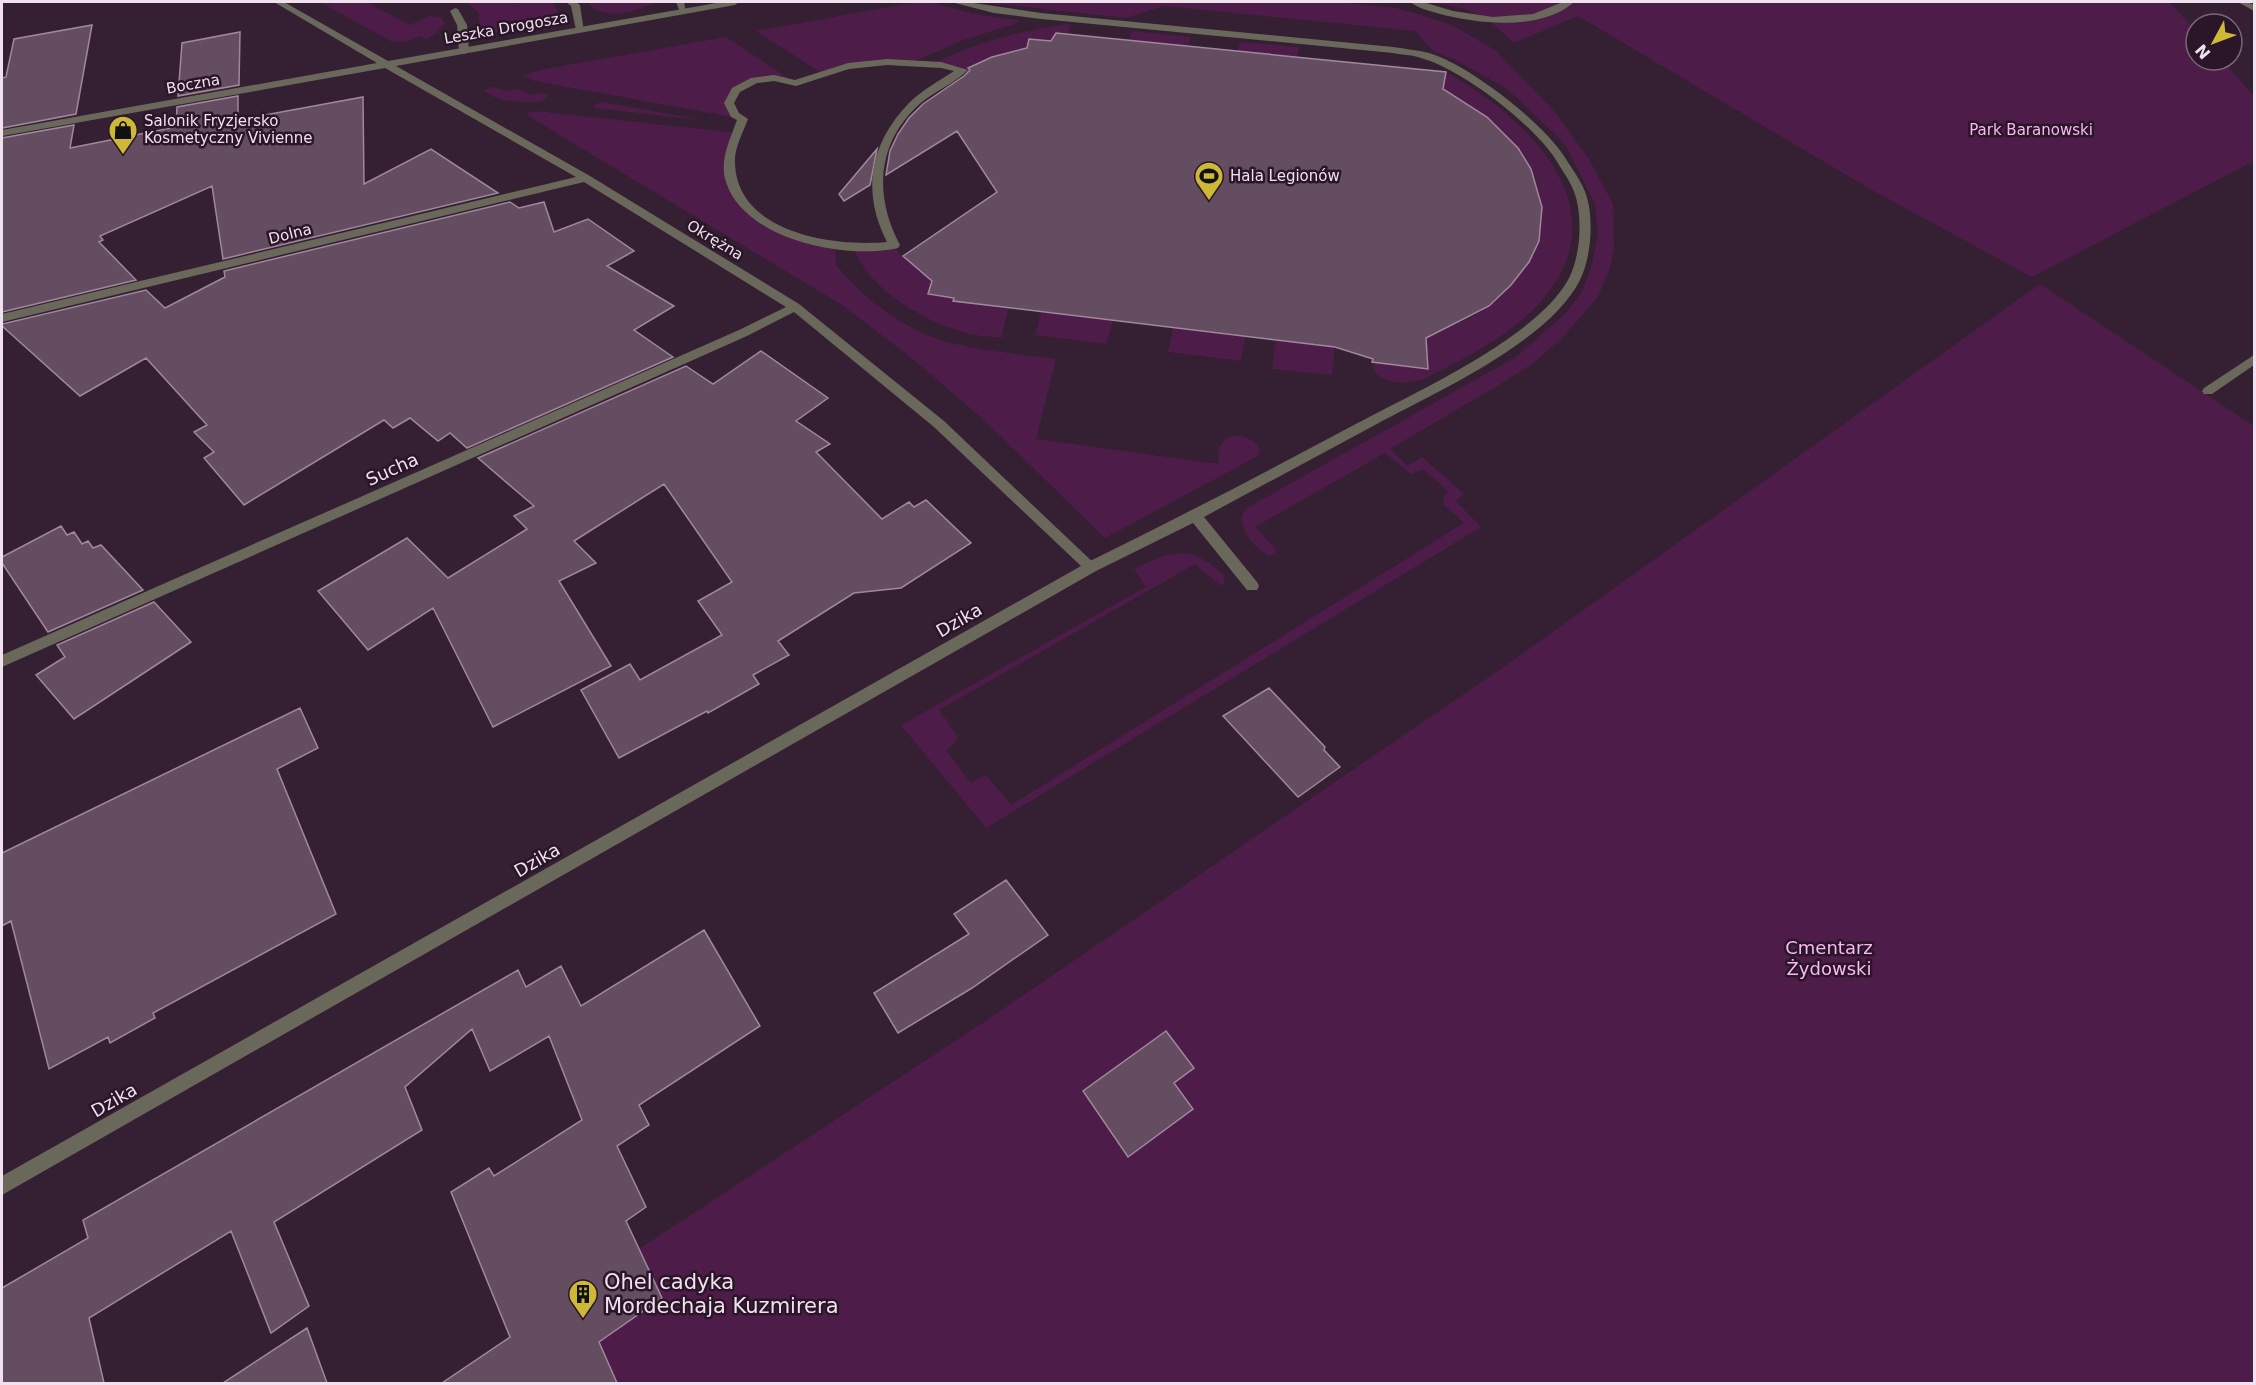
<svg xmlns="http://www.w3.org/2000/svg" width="2256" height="1385" font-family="'DejaVu Sans',sans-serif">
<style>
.green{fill:#4e1c49}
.building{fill:#654d61;stroke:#a1879d;stroke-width:1.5}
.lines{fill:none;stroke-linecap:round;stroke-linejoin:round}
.lane{fill:#6a685b;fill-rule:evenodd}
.street{fill:#6a685b;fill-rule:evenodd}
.labels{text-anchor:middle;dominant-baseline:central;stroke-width:5;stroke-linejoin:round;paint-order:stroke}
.far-street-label{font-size:15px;fill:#efe1ed;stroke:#2a1628}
.far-poi-label{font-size:15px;fill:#efe1ed;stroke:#2a1628;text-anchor:start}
.far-park-label{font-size:15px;fill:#f9b9f0;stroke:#2a1628}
.street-label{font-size:18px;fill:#efe1ed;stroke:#2a1628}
.park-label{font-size:18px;fill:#f9b9f0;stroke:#2a1628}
.near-poi-label{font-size:21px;fill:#efe1ed;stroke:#2a1628;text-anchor:start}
</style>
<rect width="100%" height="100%" fill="#342032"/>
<!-- green -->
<path class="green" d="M320 2H367L410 25 430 16 441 17 445 23 436 33 426 40 421 36 405 42 391 41Z
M466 2H509L515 4 521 2H552L558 11C543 28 499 42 480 25L478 12Z
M588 2H656C639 11 602 23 588 2Z
M916 2H929L979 15 1018 20V23L963 40 913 62H887L823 74 756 31Z
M979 2H1340L1396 8 1421 15 1452 25 1495 50 1555 112 1589 159 1613 204 1614 248 1610 268 1598 297 1562 338 1532 364 1504 382 1390 449 1408 466 1422 457 1464 494 1456 501 1481 527 986 828 901 725 1146 587 1134 569C1173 551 1190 543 1224 576V583L1221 586 1195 564 939 710 958 737 955 743 946 750 971 783 983 776 988 777 1011 805 1464 523 1443 504 1444 496 1449 492 1423 469 1411 474 1385 453 1255 527 1277 550 1274 554 1268 555C1252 545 1244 535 1241 516L1247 508 1516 357 1565 314 1582 292 1592 265 1598 235 1595 204 1565 144 1507 89 1456 60 1433 51 1415 31 1164 6 1126 18Z
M1435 2H2169L2196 31V60H2222L2254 96V165L2250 163 2032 277 1870 189 1578 16 1514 43 1489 20 1465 9Z
M1071 24 1067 34 1056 33 1051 41 1030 39 1027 48 992 57 963 70 931 64C982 41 1015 32 1071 24Z
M1132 31 1190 37 1189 46 1129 40Z
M726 37 796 83 785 79 743 85 729 103 743 119 535 81 524 76 540 70Z
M1240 42 1299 47 1297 57 1238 51Z
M1446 72C1532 120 1627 214 1534 309 1504 339 1460 361 1422 380 1405 384 1391 384 1376 374L1372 362 1428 369 1426 334C1447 328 1471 319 1489 306 1500 299 1510 287 1518 277 1550 235 1549 193 1519 150 1500 123 1470 107 1443 91Z
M491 87 509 91 517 89 532 95 543 93 549 95 542 101C525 104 498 102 484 91Z
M602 102 707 121 595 108 594 105Z
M535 111 738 133 731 150 738 197 778 230 835 245 836 265C860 295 896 323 932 337 971 351 1016 353 1056 359L1036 439 1218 464C1219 459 1218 449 1221 445 1230 428 1254 436 1260 450L1258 456 1105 538 983 419 908 355 842 305 528 116 527 113Z
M894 245 900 254 932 281 928 294 954 298V301L1009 308 1001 338C988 336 973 336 960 331 920 319 868 288 853 247Z
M2040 284 2254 426V1383L442 1384 639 1249 987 1020 1505 666Z
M1041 312 1113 321 1106 344 1035 335Z
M1173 328 1245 337 1241 361 1168 352Z
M1276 340 1335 347 1332 375 1272 369Z"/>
<!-- building -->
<path class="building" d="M92 25 76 114 2 128V78L6 77 14 39Z
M240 32 239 85 178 96 182 43Z
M1056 33 1446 72 1443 89 1487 117 1518 148 1531 169 1542 207 1539 241 1529 262 1511 285 1489 306 1426 338 1428 369 1372 362 1373 359 1335 347 953 301 954 298 928 294 932 281 903 256 997 192 957 131 886 175 890 151 898 134 909 118 923 104 964 76 970 70 968 68 992 57 1027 48 1029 39 1051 41Z
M238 96V120L363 97 364 184 431 149 498 193 223 259 212 186 100 236 103 240 99 242 136 280 2 312V138L74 125 70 148 176 127 177 107Z
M877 149 870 185 844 201 839 194Z
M510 202 519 208 544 202 554 232 588 219 634 251 607 266 674 306 634 330 673 357 467 448 450 433 438 441 410 418 393 428 384 420 244 505 204 458 214 452 194 432 207 425 146 358 80 396 2 326V324L146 290 165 308 225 277 224 271Z
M761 351 828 398 796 421 830 444 816 452 882 519 909 502 914 507 926 500 971 543 901 588 854 593 778 641 789 655 753 675 759 684 708 713 707 711 619 758 581 690 630 664 640 680 722 635 698 601 732 582 664 484 574 541 596 563 559 581 611 666 493 727 433 608 368 650 318 591 407 538 448 578 527 529 514 516 534 506 478 458 686 366 713 384Z
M61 526 67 535 74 532 82 544 88 541 93 548 101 545 143 590 48 632 2 563V557Z
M154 602 191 642 74 719 36 675 65 657 57 645Z
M1269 688 1325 747 1324 750 1340 767 1298 797 1223 716Z
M300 708 318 748 277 769 336 914 153 1013 155 1018 110 1043 108 1037 49 1069 11 921 2 926V853Z
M1006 880 1048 935 972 988 898 1033 874 993 969 934 954 914Z
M704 930 760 1026 639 1105 649 1125 617 1146 646 1207 626 1221 662 1298 599 1342 617 1383H442L510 1337 451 1192 489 1168 494 1176 582 1120 549 1036 490 1071 472 1029 405 1087 422 1130 274 1222 309 1306 271 1333 231 1231 89 1318 104 1383H2V1288L88 1238 83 1220 518 970 526 987 561 966 581 1006Z
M1166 1031 1194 1068 1174 1083 1193 1109 1128 1157 1083 1091Z
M307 1328 327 1383H223Z"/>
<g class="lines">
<!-- lane -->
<path class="lane" d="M566 2H576L580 5 584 32 576 30 571 6Z
M676 2H684L686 12H680Z
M951 2H967L1041 13 1393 47C1405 49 1417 50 1429 53 1469 65 1541 121 1564 156 1570 166 1578 176 1583 187 1595 211 1592 256 1580 280 1549 342 1436 392 1375 425 1318 456 1261 486 1204 517L1257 582 1259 586 1257 590H1247L1193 523 1096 571H1086L1084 567 1086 563C1176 519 1264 473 1352 426 1413 393 1535 339 1568 280 1581 257 1584 211 1572 187 1568 178 1561 169 1556 160 1534 125 1464 71 1424 59 1415 55 1403 55 1393 53L1041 19 994 13Z
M1410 2H1423L1453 11 1493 17 1533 14 1563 2H1574C1542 31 1478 24 1440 14 1430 11 1418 8 1410 2Z
M455 8 458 9 467 25 469 51 464 54 459 51 457 25 450 11Z
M2254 355V365L2212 394H2204L2202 391 2204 388Z"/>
<!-- street -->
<path class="street" d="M274 2H284L388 61 722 2H739L735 5 396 66 590 176 799 304 944 421 1098 567 1096 571 2 1195V1176L1081 566 934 427 794 312 747 336 2 667V655L739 330 786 307 584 182 2 322V314L576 177 385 68 2 136V130L377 63Z
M2238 2H2248L2254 5V11Z
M887 59 941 62 968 70C955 83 937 90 922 102 877 140 873 195 900 245L898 248C847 260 744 240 726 182 719 160 730 140 737 120L731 117 724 103 732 88 751 78 774 75 795 80 848 63ZM887 65 941 68 954 71C939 81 922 90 909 103 870 143 861 192 887 242 833 247 737 233 735 163 734 148 743 133 748 119L739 113 734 103 740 92 757 83 774 81 796 86 849 69Z"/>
</g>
<!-- icons -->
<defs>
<g id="shop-pin" transform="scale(1.5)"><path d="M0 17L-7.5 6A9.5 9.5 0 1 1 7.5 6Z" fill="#ceb837" stroke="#2a1628"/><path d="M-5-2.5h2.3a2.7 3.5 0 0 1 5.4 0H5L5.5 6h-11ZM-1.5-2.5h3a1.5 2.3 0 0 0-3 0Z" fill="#111"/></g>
<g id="stadium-pin" transform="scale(1.5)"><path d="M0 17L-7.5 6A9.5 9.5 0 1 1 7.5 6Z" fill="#ceb837" stroke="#2a1628"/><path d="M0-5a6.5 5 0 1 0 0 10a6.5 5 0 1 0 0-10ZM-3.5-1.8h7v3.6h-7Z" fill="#111"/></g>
<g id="building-pin" transform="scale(1.5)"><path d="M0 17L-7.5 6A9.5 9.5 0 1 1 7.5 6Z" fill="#ceb837" stroke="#2a1628"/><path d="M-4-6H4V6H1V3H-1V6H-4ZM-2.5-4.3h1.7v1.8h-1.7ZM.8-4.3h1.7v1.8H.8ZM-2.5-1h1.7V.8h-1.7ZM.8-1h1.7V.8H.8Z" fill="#111"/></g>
</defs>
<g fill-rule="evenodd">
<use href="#shop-pin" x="123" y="130"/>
<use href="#stadium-pin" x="1209" y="176"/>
<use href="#building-pin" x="583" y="1294"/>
</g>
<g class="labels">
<!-- far-street labels -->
<g class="far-street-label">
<text transform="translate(506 28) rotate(-10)">Leszka Drogosza</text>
<text transform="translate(193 84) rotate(-10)">Boczna</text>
<text transform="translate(290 234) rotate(-14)">Dolna</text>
<text transform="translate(715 240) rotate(31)">Okrężna</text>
</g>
<!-- far-poi labels -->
<g class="far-poi-label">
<text x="144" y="121">Salonik Fryzjersko<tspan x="144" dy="17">Kosmetyczny Vivienne</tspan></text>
<text x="1230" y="176">Hala Legionów</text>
</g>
<!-- far-park labels -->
<g class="far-park-label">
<text x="2031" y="130">Park Baranowski</text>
</g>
<!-- street labels -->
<g class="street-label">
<text transform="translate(392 469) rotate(-24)">Sucha</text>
<text transform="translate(959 620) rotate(-30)">Dzika</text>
<text transform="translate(537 860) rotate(-30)">Dzika</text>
<text transform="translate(114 1100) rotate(-30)">Dzika</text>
</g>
<!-- park labels -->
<g class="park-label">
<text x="1829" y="947">Cmentarz<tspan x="1829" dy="21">Żydowski</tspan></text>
</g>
<!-- near-poi labels -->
<g class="near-poi-label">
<text x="604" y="1282">Ohel cadyka<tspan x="604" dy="24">Mordechaja Kuzmirera</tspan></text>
</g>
</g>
<!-- border -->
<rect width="2256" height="1385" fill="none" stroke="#efe1ed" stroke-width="6"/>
<!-- north arrow -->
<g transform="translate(2214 42) rotate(229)"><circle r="28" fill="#2a1628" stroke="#796777" stroke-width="1.5"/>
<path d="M0-4.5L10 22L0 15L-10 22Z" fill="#ceb837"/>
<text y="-9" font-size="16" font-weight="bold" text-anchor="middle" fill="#efe1ed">N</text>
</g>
</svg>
